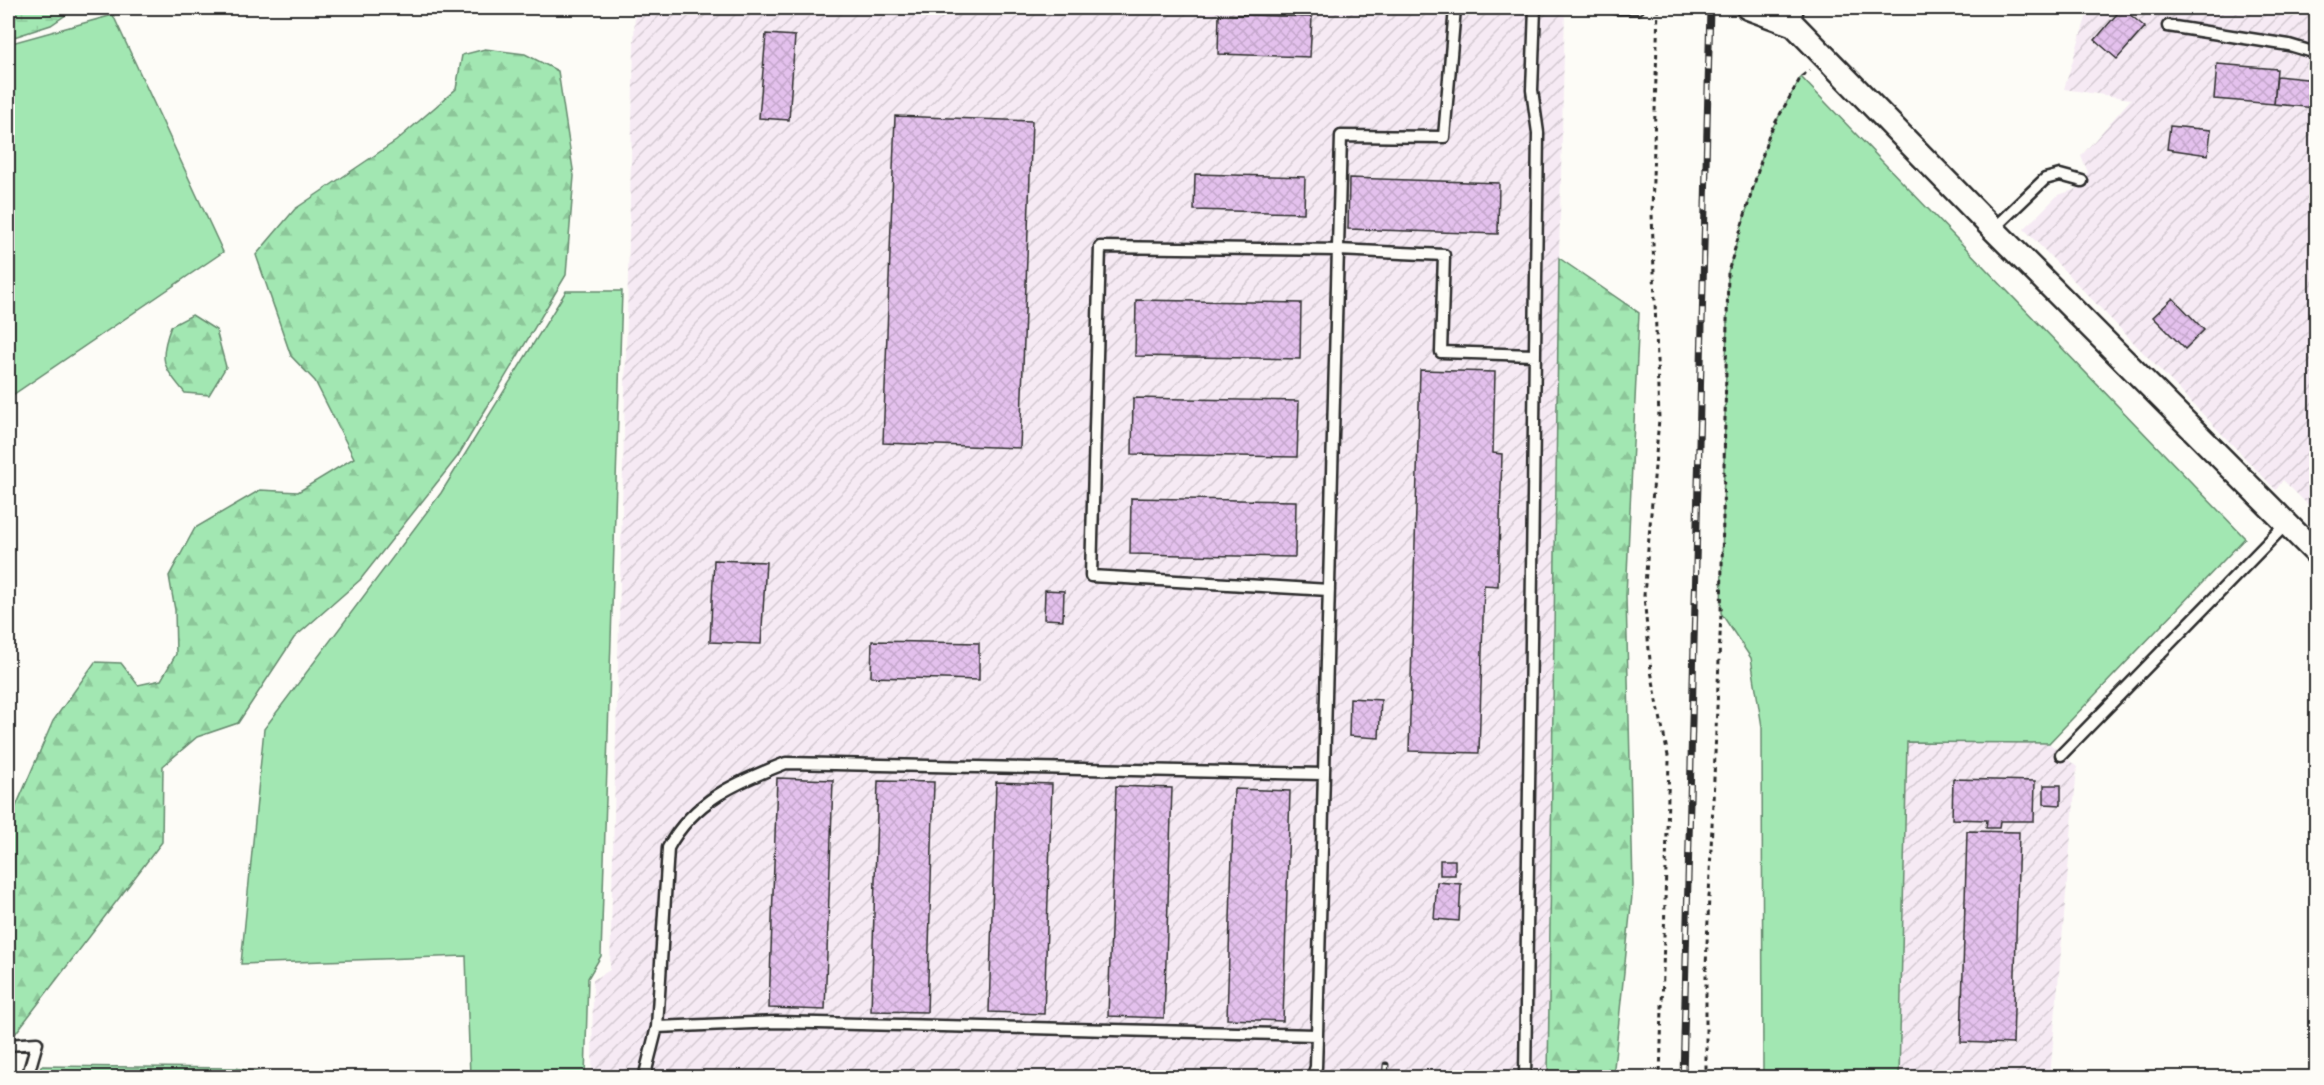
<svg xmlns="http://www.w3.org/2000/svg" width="2324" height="1085" font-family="'Shantell Sans',sans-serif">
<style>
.industrial{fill:url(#industrial-furrows)}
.green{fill:#a2e7b2;stroke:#66896e;stroke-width:1.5}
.forest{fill:url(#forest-firs);stroke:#66896e;stroke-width:1.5}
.wetland{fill:url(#wetland-marsh);stroke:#66896e;stroke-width:1.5}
.building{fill:url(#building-cross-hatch);stroke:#2b2b2b;stroke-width:1.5}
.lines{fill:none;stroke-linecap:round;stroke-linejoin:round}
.service-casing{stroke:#2b2b2b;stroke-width:15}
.minor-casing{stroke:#2b2b2b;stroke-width:27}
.path{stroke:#2b2b2b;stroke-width:3;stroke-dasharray:4.5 4.5;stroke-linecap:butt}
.service{stroke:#fdfcf7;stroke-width:10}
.minor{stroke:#fdfcf7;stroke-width:22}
.rail-casing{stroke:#2b2b2b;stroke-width:7}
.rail{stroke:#fdfcf7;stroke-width:4.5;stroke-dasharray:14;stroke-linecap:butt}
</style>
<defs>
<pattern id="industrial-furrows" width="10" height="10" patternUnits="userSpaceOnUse" patternTransform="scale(1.5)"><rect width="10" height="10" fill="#f6eaf4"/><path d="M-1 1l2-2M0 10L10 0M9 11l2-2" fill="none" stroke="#d3c9d1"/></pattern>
<pattern id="forest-firs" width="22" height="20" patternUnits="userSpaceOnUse" patternTransform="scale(1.5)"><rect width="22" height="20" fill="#a2e7b2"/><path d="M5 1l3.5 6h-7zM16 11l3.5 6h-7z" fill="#8cc699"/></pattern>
<pattern id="wetland-marsh" width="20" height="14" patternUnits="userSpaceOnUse" patternTransform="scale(1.5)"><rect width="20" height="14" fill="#a2e7b2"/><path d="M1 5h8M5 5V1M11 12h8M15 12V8" fill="none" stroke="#8cc699"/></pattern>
<pattern id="building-cross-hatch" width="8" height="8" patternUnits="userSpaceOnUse" patternTransform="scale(1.5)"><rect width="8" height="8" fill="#e4c1ed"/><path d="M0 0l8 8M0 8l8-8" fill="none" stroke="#c4a6cb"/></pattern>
</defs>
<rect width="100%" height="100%" fill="#fdfcf7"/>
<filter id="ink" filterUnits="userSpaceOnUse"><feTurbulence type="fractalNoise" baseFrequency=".0167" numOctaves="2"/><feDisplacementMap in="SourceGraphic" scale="12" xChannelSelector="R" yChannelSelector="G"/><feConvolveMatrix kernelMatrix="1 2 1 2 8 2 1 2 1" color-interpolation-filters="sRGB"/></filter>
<g filter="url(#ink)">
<!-- industrial -->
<path class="industrial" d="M635 8H1565L1559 258 1548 1077 592 1078 593 980 610 970Z
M2089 8H2316V513L2283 480 2276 490 2024 229 2058 195 2077 189 2088 172 2081 156 2131 99 2064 89Z
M1907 742 2049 743 2077 767 2050 1077 1899 1078Z"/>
<!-- green -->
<path class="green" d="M113 15 223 252 8 398V44Z
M1801 77 2245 538 2049 743 1907 742 1899 1077H1763L1762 727 1751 658 1721 613 1728 272 1769 134Z
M566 291H622L601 956 588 978 585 1077H470L466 956 241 964 264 729 441 493Z
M41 1066 236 1068 281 1077H39Z"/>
<!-- forest -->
<path class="forest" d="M485 49 525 54 558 71 574 176 566 275 458 456 360 580 294 638 238 723 197 737 163 766 162 842 15 1034H8V825L53 721 95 662 121 663 138 685 161 680 176 654 175 610 169 576 195 528 260 490 298 492 354 458 315 381 291 356 256 255 295 209 396 141 456 89 462 55Z
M1559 258 1639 313 1626 596 1633 886 1613 1077H1548Z
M192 315 216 330 226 367 209 395 185 393C163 366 158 361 171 326Z"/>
<!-- wetland -->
<path class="wetland" d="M8 8H76L51 25 8 39Z"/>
<!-- building -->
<path class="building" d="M917 8H945V16L917 14Z
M2122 8 2145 27 2117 59 2095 40Z
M1219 14 1312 17 1310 57 1218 54Z
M766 34 795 36 789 120 759 118Z
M2217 64 2277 69 2274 104 2214 99Z
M2277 76 2316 80V108L2274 104Z
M895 116 1032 121 1020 448 883 443Z
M2170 126 2211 130 2208 155 2167 149Z
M1195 174 1305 177 1304 213 1194 210Z
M1349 178 1499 183 1498 234 1348 229Z
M2173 298 2204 330 2185 349 2153 317Z
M1136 300 1301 303 1300 359 1135 356Z
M1420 370 1495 372 1493 453 1502 454 1498 586 1484 585 1479 753 1409 751Z
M1133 398 1299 401 1297 457 1132 454Z
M2316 432V457L2308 453Z
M1131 498 1296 501 1295 557 1130 554Z
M714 560 766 562 761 644 710 642Z
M1045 590 1064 591 1063 620 1044 619Z
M872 641 979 643V680L871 677Z
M1350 698 1381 700 1379 738 1349 736Z
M777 778 833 780 825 1010 769 1008Z
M1953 779 2035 781 2034 821H2000L1999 828H1986L1987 820 1952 819Z
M878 781 934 782 927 1012 871 1011Z
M996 782 1052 784 1044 1014 989 1012Z
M2044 785H2061V805L2044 804Z
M1116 786 1172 788 1164 1018 1108 1016Z
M1234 789 1290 791 1283 1021 1227 1019Z
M1967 831 2019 832 2013 1044 1961 1042Z
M1440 860H1455V875H1440Z
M1437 882 1461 884 1459 921 1434 919Z"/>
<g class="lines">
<!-- service casing -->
<g class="service-casing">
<path id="service" d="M1615 8H1638
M1794 25 1798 8
M2168 26 2289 45 2316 53
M1993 229 2045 179 2060 175 2082 181
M1329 590 1091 576 1100 247 1338 250 1444 255 1441 352 1535 355
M2061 755 2287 523
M657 1027 776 1022 1317 1035
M8 1045 37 1043 27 1078
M644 1078 657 1027 668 848C694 800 737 782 786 763L1324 774
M1312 1078 1316 1067 1317 1035 1341 136 1444 137 1455 8
M1525 1078 1538 133 1532 90 1535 8"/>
</g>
<!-- minor casing -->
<g class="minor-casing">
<path id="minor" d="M1748 8 1794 25 1993 229 2316 553"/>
</g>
<!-- path -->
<path class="path" d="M1658 8 1652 213 1659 419 1644 596 1651 671 1669 761 1660 1078
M1706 1078V967L1721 613 1728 272 1769 134 1801 77 1810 70"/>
<!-- service -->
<use href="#service" class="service"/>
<!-- minor -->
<use href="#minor" class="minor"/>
<!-- rail casing -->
<g class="rail-casing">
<path id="rail" d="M1385 1078 1386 1065
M1683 1078 1710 8"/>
</g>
<!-- rail -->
<use href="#rail" class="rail"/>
</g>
</g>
<!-- margin -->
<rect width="2324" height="1085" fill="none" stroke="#fdfcf7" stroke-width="30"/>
<rect x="15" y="15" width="2294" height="1055" fill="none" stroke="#2b2b2b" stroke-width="2" filter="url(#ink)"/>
</svg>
